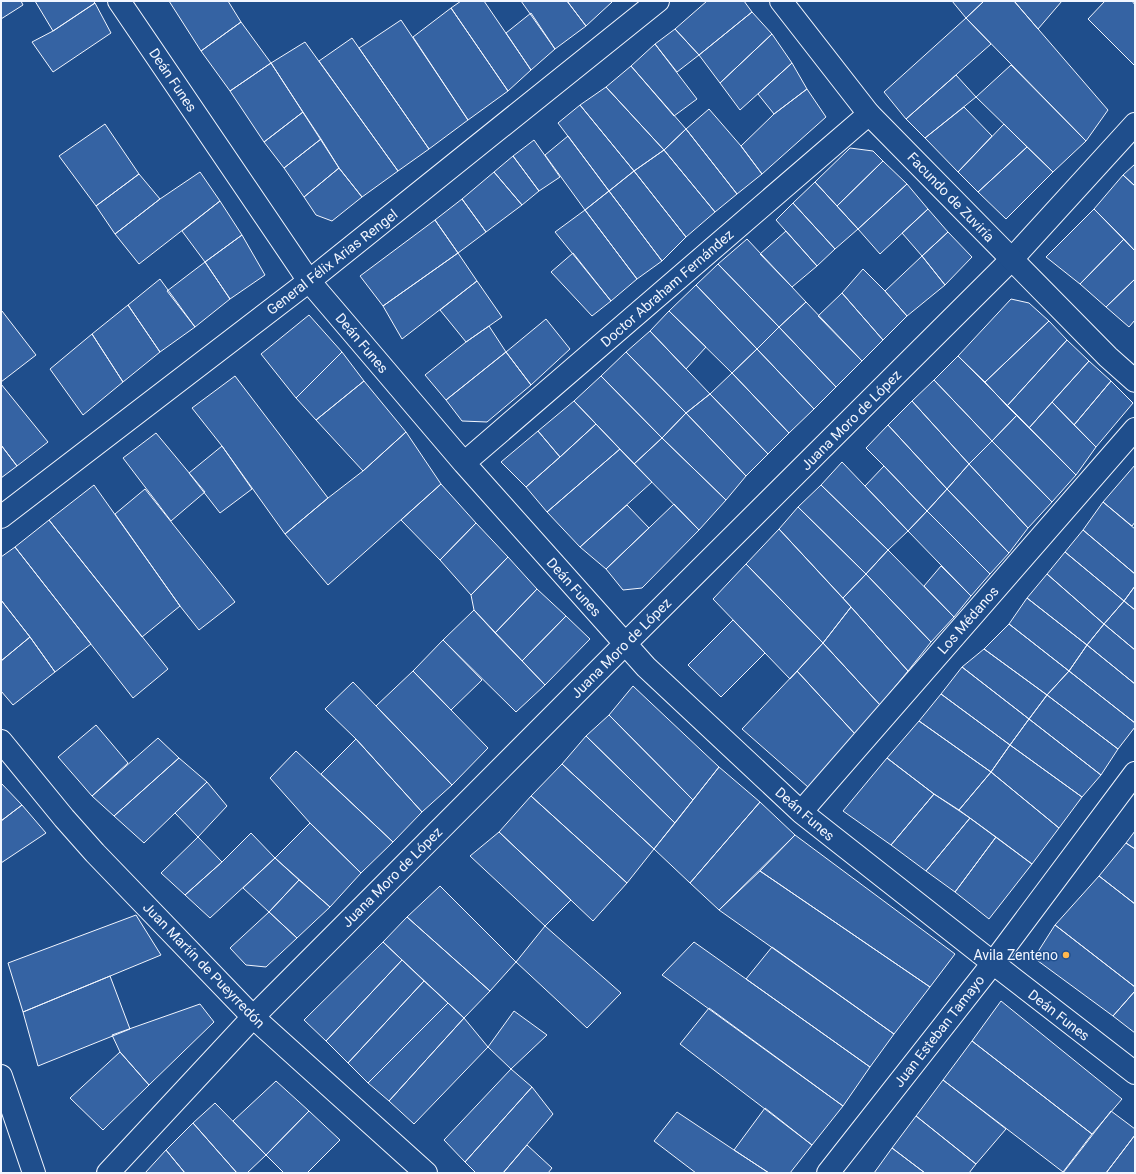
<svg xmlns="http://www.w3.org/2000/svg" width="1136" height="1174" font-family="Roboto,sans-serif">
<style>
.building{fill:#3563a3;stroke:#f2f6ff}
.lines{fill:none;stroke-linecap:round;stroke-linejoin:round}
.street-casing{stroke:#f2f6ff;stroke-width:24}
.secondary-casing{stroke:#f2f6ff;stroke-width:24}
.street{stroke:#1f4e8c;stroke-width:22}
.secondary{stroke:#1f4e8c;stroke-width:22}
.poi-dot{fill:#ffb74d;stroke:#1f4e8c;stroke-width:1.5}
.labels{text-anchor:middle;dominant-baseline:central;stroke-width:3;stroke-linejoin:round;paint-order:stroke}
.street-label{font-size:14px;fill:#f2f6ff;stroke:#1f4e8c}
.poi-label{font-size:14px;fill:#f2f6ff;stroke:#1f4e8c;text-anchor:end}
</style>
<rect width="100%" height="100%" fill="#1f4e8c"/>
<!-- building -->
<path class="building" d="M1 1H21L23 5 1 19Z
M35 1H93L95 3 53 31Z
M169 1H228L241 22 201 51Z
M461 1H484L531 70 508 91 451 8Z
M521 1H567L586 26 555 49Z
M567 1H611L612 2 586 26Z
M707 1H744L752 12 699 55 675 29Z
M952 1H984L966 18Z
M984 1H1014L1108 110 1086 141 966 18Z
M1014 1H1062L1038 29Z
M1105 1H1132L1135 5V66L1088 19Z
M95 3 111 33 53 72 32 42 53 31Z
M451 8 508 91 468 120 413 37Z
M752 12 772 34 720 83 699 55Z
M531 13 555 49 531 70 506 33Z
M966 18 991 44 906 119 884 92Z
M401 20 468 120 429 149 359 48Z
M241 22 271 63 230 91 201 51Z
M675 29 699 55 677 72 655 44Z
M772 34 792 63 740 110 720 83Z
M352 38 429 149 398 171 319 61Z
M305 42 398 171 362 197 339 168 271 63Z
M655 44 697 99 674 116 631 66Z
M271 63 303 112 264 142 230 91Z
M792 63 807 89 774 114 758 94Z
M1011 65 1086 141 1053 172 976 97Z
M631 66 686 129 664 150 606 87Z
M956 75 976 97 925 138 906 119Z
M606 87 664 150 634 171 580 105Z
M807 89 826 117 762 174 741 146 774 114Z
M580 105 634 171 609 191 558 123Z
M964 107 992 136 958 172 925 138Z
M709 109 741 146 762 174 737 194 686 129Z
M303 112 321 139 284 168 264 142Z
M105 124 139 174 96 206 59 156Z
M1004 124 1027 147 978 192 958 172Z
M686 129 737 194 715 212 664 150Z
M568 136 609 191 585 210 545 155Z
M321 139 339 168 304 197 284 168Z
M534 140 560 177 539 191 513 156Z
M1027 147 1053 172 1006 219 978 192Z
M850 148 873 151 883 161 837 206 815 182Z
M664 150 715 212 686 237 634 171Z
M513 156 539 191 522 205 494 172Z
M883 161 907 184 858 229 837 206Z
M1135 164V186L1123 175Z
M339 168 362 197 332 221 316 215 304 197Z
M634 171 686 237 662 261 609 191Z
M200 172 220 201 139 264 115 234 160 199Z
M494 172 522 205 486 232 462 199Z
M139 174 160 199 115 234 96 206Z
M1123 175 1135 186V251L1094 209Z
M815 182 858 229 835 249 793 203Z
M907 184 928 209 880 254 858 229Z
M609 191 662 261 637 279 585 210Z
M462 199 486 232 458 253 435 220Z
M220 201 242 235 205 262 182 231Z
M793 203 835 249 817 266 776 220Z
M928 209 948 232 922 256 902 233Z
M1094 209 1124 239 1080 284 1046 257Z
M585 210 637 279 611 301 555 232Z
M435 220 458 253 383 306 360 276Z
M786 231 817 266 792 287 760 254Z
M948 232 972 257 945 285 922 256Z
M242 235 265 275 230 299 205 262Z
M747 239 806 302 779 327 718 264Z
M1124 239 1135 251V279L1106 307 1080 284Z
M458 253 477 281 402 339 383 306Z
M573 253 611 301 592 316 551 272Z
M922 256 945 285 907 316 885 291Z
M205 262 230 299 195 327 167 291Z
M718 264 779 327 757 349 696 285Z
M863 269 885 291 907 316 883 340 842 293Z
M160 279 195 327 160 352 128 305Z
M1135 279V320L1129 327 1106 307Z
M477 281 502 317 466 342 440 310Z
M696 285 757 349 732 373 669 311Z
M842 293 883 340 862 361 818 316Z
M1011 299 1029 303 1049 321 985 382 958 356Z
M806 302 862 361 836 387 779 327Z
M128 305 160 352 123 382 92 334Z
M1 311H2L36 355 1 382Z
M669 311 706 347 686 369 650 331Z
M309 315 342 352 296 398 261 354Z
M546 319 570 349 531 385 506 352Z
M1049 321 1067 340 1007 406 985 382Z
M489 326 506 352 446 400 425 375 466 342Z
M779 327 836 387 814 409 757 349Z
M650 331 710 394 686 413 626 352Z
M92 334 123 382 83 415 50 369Z
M1067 340 1089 361 1029 428 1007 406Z
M757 349 814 409 789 433 732 373Z
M342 352 364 381 316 420 296 398Z
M506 352 531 385 487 422 462 421 446 400Z
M626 352 686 413 662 438 601 376Z
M958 356 1017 415 992 441 934 380Z
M1089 361 1111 381 1074 425 1052 402Z
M732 373 789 433 768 454 710 394Z
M235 376 328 498 285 534 222 446 192 408Z
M601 376 662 438 634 464 574 401Z
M934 380 992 441 969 464 912 401Z
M364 381 406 432 363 471 316 420Z
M1111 381 1133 403 1096 447 1074 425Z
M1 384 48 442 17 466 1 445Z
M710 394 768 454 746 476 686 413Z
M574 401 596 424 560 457 538 431Z
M912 401 969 464 947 489 888 425Z
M1052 402 1096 447 1076 475 1029 428Z
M686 413 746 476 726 500 662 438Z
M1017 415 1076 475 1052 502 992 441Z
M596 424 620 449 547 512 526 487 560 457Z
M888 425 947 489 927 511 884 466 866 448Z
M538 431 560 457 526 487 501 462Z
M406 432 441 484 328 585 285 534 328 498 363 471Z
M156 433 205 492 171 521 123 458Z
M662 438 726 500 699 530 634 464Z
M992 441 1052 502 1028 528 969 464Z
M1 445 17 466 1 478Z
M222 446 252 489 220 513 189 473Z
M620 449 652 482 580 547 547 512Z
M842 462 908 531 888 550 821 485Z
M969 464 1028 528 1009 553 947 489Z
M1135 465V522L1132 526 1103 502Z
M884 466 927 511 908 531 865 486Z
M441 484 476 523 440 560 401 520Z
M94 485 180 606 142 637 49 520Z
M821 485 888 550 866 574 798 507Z
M145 489 235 602 199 630 180 606 115 514Z
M947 489 1009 553 990 574 927 511Z
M1103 502 1135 529V574L1083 530Z
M674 504 699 530 642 588 623 590 606 569Z
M627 505 649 528 606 569 580 547Z
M798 507 866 574 843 598 779 529Z
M927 511 990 574 971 596 908 531Z
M49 520 168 669 133 698 15 547Z
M476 523 508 557 471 595 440 560Z
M779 529 851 607 823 643 746 564Z
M1083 530 1135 574V586L1124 601 1065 552Z
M15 547 91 644 55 672 30 637 1 600V557Z
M888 550 954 617 931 642 866 574Z
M1065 552 1124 601 1104 624 1047 574Z
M508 557 537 589 495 633 474 610 471 595Z
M746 564 823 643 790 679 713 599Z
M941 566 971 596 954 617 924 586Z
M866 574 931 642 908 671 843 598Z
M1047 574 1104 624 1087 645 1027 598Z
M1135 586V610L1124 601Z
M537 589 566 616 522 661 495 633Z
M1027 598 1087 645 1069 671 1009 624Z
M1 600 30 637 1 661Z
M1124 601 1135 610V650L1104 624Z
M851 607 908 671 880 705 823 643Z
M474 610 545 685 516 712 443 640Z
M566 616 590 639 545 685 522 661Z
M733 620 765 653 721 697 688 665Z
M1009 624 1069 671 1047 695 984 649Z
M1104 624 1135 650V684L1087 645Z
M30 637 55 672 13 705 1 691V661Z
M443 640 482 680 451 710 413 671Z
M823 643 880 705 855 734 797 671Z
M1087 645 1135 684V723L1069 671Z
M984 649 1047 695 1029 719 962 667Z
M962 667 1029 719 1010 745 941 694Z
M413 671 488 748 452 785 376 706Z
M797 671 855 734 808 787 742 729Z
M1069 671 1135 723V727L1118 749 1047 695Z
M353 682 452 785 422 812 356 739 325 709Z
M633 686 719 767 693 800 609 715Z
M941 694 1010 745 991 772 919 721Z
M1047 695 1118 749 1101 775 1029 719Z
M609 715 693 800 675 823 586 736Z
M1029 719 1101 775 1082 797 1010 745Z
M919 721 991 772 959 810 934 794 887 758Z
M96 725 128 763 92 796 58 757Z
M586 736 675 823 654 849 562 764Z
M158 738 179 758 114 816 92 796Z
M356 739 422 812 393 842 321 774Z
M1010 745 1082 797 1059 828 991 772Z
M296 751 393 842 361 873 310 823 270 778Z
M179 758 207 782 144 843 114 816Z
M887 758 934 794 891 845 843 811Z
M562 764 654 849 627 883 531 796Z
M719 767 760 802 690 883 654 849Z
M991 772 1059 828 1032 864 959 810Z
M207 782 227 806 198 837 175 813Z
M1 783 22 805 1 821Z
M934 794 970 818 926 871 891 845Z
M531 796 627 883 593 921 499 832Z
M760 802 795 835 719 910 690 883Z
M22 805 46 833 1 863V821Z
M970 818 996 837 955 892 926 871Z
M310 823 361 873 330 907 275 858Z
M1135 831V849L1126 843Z
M499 832 571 900 545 926 470 856Z
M251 833 275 858 210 918 185 895 222 862Z
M795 835 955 954 930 987 760 871Z
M198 837 222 862 185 895 161 873Z
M996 837 1032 864 989 919 955 892Z
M1126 843 1135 849V904L1099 876Z
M275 858 299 880 269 912 243 888Z
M760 871 930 987 894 1034 719 910Z
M1099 876 1135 904V987L1055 925Z
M299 880 330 907 297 938 269 912Z
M440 886 516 962 490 991 407 917Z
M269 912 297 938 266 967 246 965 230 948Z
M136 915 161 955 23 1012 8 963Z
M407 917 490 991 464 1018 383 942Z
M1055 925 1135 987V991L1113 1016 1034 958Z
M545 926 621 993 587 1028 516 962Z
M383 942 402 960 326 1041 304 1020Z
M694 942 870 1067 843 1106 662 975Z
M772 947 894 1034 870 1067 746 979Z
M402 960 424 981 348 1063 326 1041Z
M110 976 130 1029 38 1066 23 1012Z
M424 981 448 1003 368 1083 348 1063Z
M1135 991V1033L1113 1016Z
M1001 1001 1122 1099 1092 1134 972 1041Z
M448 1003 464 1018 389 1101 368 1083Z
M200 1004 214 1022 149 1085 120 1052 112 1035Z
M709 1008 843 1106 812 1145 680 1044Z
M514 1011 547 1035 511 1069 488 1047Z
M464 1018 488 1047 414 1124 389 1101Z
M972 1041 1092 1134 1063 1172 943 1080Z
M120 1052 149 1085 103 1130 70 1098Z
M511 1069 532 1087 465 1162 444 1140Z
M943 1080 1006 1129 976 1164 916 1116Z
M276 1081 309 1111 266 1155 233 1121Z
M532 1087 553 1114 503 1173H476L465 1162Z
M215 1103 266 1155 247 1173H237L193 1123Z
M765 1108 812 1145 790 1173H769L734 1150Z
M309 1111 340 1140 307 1173H284L266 1155Z
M1111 1111 1135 1129V1135L1106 1173H1063Z
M677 1112 734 1150 769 1173H696L654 1141Z
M916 1116 976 1164 969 1173H925L892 1148Z
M193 1123 237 1173H185L166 1150Z
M1135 1135V1173H1106Z
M527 1145 552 1168 548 1173H503Z
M892 1148 925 1173H874Z
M166 1150 185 1173H145Z"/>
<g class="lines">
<!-- street casing -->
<g class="street-casing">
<path id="street" d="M119 1 309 281 464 463 646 667 801 812 993 963 1135 1073
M464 463 869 114
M1 517 309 281 658 1
M1 741 64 818 95 853 253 1017 426 1173
M801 812 1135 429
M1 1076 34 1173
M108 1173 253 1017 625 644 1012 259 1135 124
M828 1173 993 963 1135 773"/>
</g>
<!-- secondary casing -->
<g class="secondary-casing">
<path id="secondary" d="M781 1 869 114 1108 357 1135 381"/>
</g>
<!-- street -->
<use href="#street" class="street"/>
<!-- secondary -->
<use href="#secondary" class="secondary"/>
</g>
<!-- markers -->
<circle class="poi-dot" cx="1066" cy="955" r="4"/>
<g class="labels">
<!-- street labels -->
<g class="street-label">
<text transform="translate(173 80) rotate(56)">Deán Funes</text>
<text transform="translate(951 197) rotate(46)">Facundo de Zuviría</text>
<text transform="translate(332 262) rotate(-38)">General Félix Arias Rengel</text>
<text transform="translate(667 288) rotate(-41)">Doctor Abraham Fernández</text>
<text transform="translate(362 343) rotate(50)">Deán Funes</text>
<text transform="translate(851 420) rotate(-45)">Juana Moro de López</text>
<text transform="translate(574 587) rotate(48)">Deán Funes</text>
<text transform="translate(968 620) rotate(-49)">Los Médanos</text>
<text transform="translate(621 648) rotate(-45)">Juana Moro de López</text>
<text transform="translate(805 814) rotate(41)">Deán Funes</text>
<text transform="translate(392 877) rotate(-45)">Juana Moro de López</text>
<text transform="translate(204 965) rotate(46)">Juan Martín de Pueyrredón</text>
<text transform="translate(1059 1015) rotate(38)">Deán Funes</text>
<text transform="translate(939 1031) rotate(-52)">Juan Esteban Tamayo</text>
</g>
<!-- poi labels -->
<g class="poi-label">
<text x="1058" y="955">Avila Zenteno</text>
</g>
</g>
<!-- border -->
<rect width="1136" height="1174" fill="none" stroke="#f2f6ff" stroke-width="4"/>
</svg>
